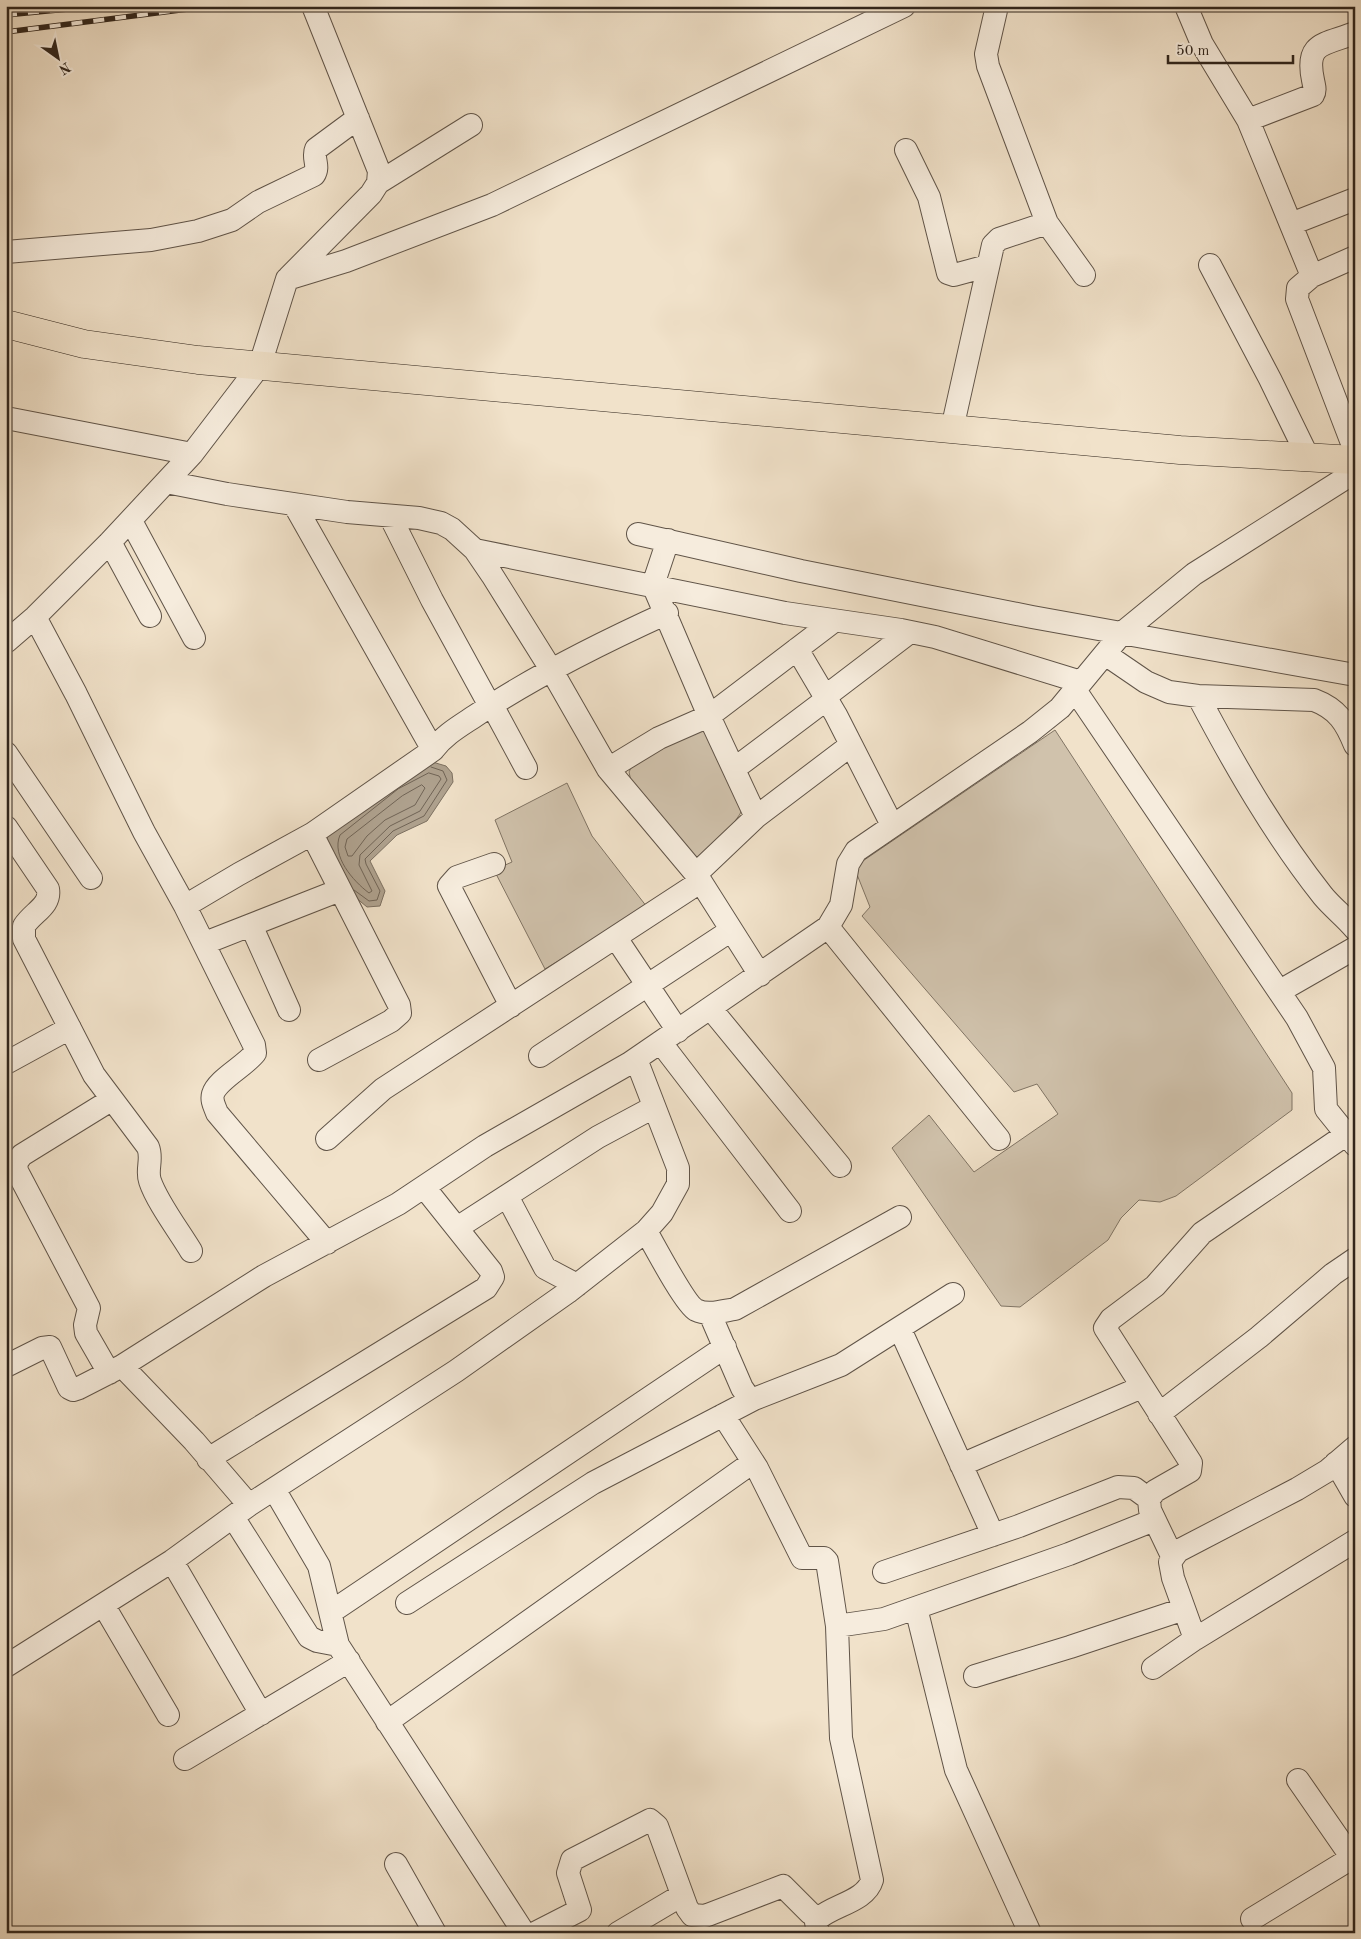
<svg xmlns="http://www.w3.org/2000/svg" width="1361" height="1939" font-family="'Old Standard TT',serif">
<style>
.green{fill:#d0c2ac;stroke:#807464}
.water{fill:#afa28f;stroke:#7c7061}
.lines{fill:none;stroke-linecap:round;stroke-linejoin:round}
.shore{stroke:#706456;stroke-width:1}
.minor-casing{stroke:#605448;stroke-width:24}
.major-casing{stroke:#30251c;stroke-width:29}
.minor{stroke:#f6ecdd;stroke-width:22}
.major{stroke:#f1e2ca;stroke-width:28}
.rail-casing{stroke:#30251c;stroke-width:5.5}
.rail{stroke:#f6ecdd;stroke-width:4;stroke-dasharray:11;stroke-linecap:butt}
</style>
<rect width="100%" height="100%" fill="#f1e2ca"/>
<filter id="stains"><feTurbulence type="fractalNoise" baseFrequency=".004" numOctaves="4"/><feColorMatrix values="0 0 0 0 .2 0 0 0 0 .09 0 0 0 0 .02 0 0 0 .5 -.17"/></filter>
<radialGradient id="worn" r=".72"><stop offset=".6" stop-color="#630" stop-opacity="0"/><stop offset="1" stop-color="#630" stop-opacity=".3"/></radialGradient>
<!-- green -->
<path class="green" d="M701 729C713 741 750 797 740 814 730 830 709 849 696 864L631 781 629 772 633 764Z
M1055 730 1292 1093V1110L1176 1196 1160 1202 1139 1200 1121 1218 1108 1240 1020 1307 1001 1306 892 1148 929 1115 974 1172 1058 1114 1037 1084 1014 1092 862 916 870 907 854 867Z
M567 783 592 836 647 907 545 969 494 870 512 862 495 820Z"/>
<!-- water -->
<path class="water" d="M429 761 446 766 452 773 453 782 427 821 397 835 370 861 385 891 380 906 367 907 349 892 326 846 328 835Z"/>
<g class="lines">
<!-- shore -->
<path class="shore" d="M429 773 439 776 441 779 420 811 390 826 360 855 359 865 372 891 369 893C353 881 331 856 340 835L398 789Z
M422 785 425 788 415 805 385 820 367 836 352 856H348L345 847 347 839 402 796Z
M354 890 369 901 377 900 380 891 366 864 365 859 393 831 424 816 447 780 443 771 431 767"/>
<!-- minor casing -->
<g class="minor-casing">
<path id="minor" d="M997 6 986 54 988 66 1047 223 1084 275
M1186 6 1202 44 1248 120 1312 276 1355 257
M1248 120 1313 95C1316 90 1314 86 1313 80 1305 42 1324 45 1355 33
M906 150 929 197 948 273 954 275 987 266
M378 183 471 125
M1291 224 1355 199
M6 252 151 240 198 231 232 220 258 202 314 175C320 166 312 158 316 149L358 118
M1210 265 1270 379 1308 457
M1312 276 1298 288 1297 299 1355 451
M289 277 371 194 378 183 379 171 313 6
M6 418 192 454
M952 429 993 245 999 239 1047 223
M166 482 227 494 347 512 419 518 441 523 452 529 475 550 492 575 552 671 608 769 696 874 760 975
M294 504 433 750
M390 516 432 600 490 706
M131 521 194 638
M638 534 801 571 1032 617 1355 675
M668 540 653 585 709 716 756 817
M110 542 150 616
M475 550 785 613 901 630 935 637 1081 682
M35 617 76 694 144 832 185 906 239 874 312 834 433 750C444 735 460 726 475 716 534 676 601 643 667 613
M6 642 35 617 110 542 192 454 260 365 287 279 346 261 492 205 904 6
M797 649 836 715 892 825
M1105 654 1146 682 1169 692 1198 696 1314 700C1338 709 1346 723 1355 745
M1075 690 1297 1018 1324 1068 1326 1109 1355 1145
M826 696 910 632
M1198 696C1235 766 1274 834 1323 896 1333 908 1345 917 1355 929
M492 705 526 768
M6 753 91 878
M608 769 659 738 709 716 834 621
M734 769 827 699
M6 827 48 889C51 906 33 912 24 926V939L94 1075 148 1147C153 1159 146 1170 150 1181 157 1202 179 1231 191 1251
M312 834 399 1005 400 1013 391 1021 319 1060
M494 864 457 877 449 886 511 1006
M696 874 756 817 851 745
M185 906 254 1045 255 1053C245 1066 217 1080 213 1094 211 1101 215 1107 217 1113L327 1243
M251 925 289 1010
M828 927 999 1139
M616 938 678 1031
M205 943 340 890
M1280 991 1355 948
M711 1009 840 1166
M661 1043 790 1211
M540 1056 730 931
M6 1063 70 1028
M327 1139 383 1089 700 882
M507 1196 545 1268 577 1285
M457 1228 598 1137 654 1107
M646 1231C654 1245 685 1304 696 1310 708 1316 722 1311 735 1309L900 1217
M710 1314 742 1388 749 1398 754 1399 841 1365 953 1294
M900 1329 993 1535
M6 1366 42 1348 50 1347 69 1388 73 1390 79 1388 122 1366 264 1276 398 1204 485 1146 630 1063 828 927 841 905 848 864 856 851 1030 732 1060 708 1122 633 1194 574 1355 472
M122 1366 194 1441 249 1505
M109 1373 86 1333 85 1325 89 1308 17 1171 16 1163 22 1155 111 1100
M1159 1414 1259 1337 1333 1274 1355 1259
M723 1415 757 1468 802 1558H824L827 1561 837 1626 841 1738 872 1880C866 1901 834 1905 819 1918L816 1922 818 1933
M208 1459 486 1288 493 1277 491 1271 424 1187
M1336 1463 1355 1496
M961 1465 1142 1387
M274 1489 319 1566 338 1645 524 1933
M233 1517 309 1637 317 1641 338 1645
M1173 1558 1150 1510 1149 1499 1155 1491 1190 1471 1191 1463 1105 1328 1111 1319 1155 1286 1202 1233 1347 1134
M172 1561 261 1714
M884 1572 1019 1526 1118 1487 1134 1488 1149 1499
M407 1603 593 1483 754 1399
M104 1606 168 1715
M916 1608 956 1770 1030 1933
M331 1612 725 1347
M837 1626 884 1619 1069 1554 1154 1520
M1195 1639 1173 1578 1170 1562 1178 1551 1297 1489 1327 1471 1355 1447
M6 1666 172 1561 249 1505 456 1371 568 1292 646 1231 662 1213 678 1184V1168L636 1059
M1153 1668 1195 1639 1355 1541
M975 1676 1070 1647 1184 1609
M387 1722 753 1462
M185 1759 349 1661
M1298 1780 1352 1858
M396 1864 435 1933
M1252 1919 1355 1856
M535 1933 580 1910 568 1873 572 1860 650 1820 657 1826 687 1908 692 1915 705 1916 783 1886 810 1913 819 1918
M618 1933 682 1895"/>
</g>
<!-- major casing -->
<g class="major-casing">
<path id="major" d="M6 324 84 344 198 360 1180 450 1355 460"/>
</g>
<!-- minor -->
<use href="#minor" class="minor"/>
<!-- major -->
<use href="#major" class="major"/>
<!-- rail casing -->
<g class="rail-casing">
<path id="rail" d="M6 15 99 6
M6 32 212 6"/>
</g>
<!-- rail -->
<use href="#rail" class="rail"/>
</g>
<!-- margin -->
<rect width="1361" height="1939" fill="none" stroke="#f1e2ca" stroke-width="25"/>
<rect x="8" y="8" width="1346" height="1924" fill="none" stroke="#30251c" stroke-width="2.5"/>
<rect x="12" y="12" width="1336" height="1914" fill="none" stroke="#30251c"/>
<!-- north arrow -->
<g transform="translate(58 58) rotate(147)" stroke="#f6ecdd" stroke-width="4" paint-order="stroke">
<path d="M0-4L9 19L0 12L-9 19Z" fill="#30251c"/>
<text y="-8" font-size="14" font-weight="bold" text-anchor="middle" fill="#30251c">N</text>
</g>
<!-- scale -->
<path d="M1168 55v8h125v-8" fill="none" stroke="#30251c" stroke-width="2.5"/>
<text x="1176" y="55" font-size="15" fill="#30251c" stroke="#f6ecdd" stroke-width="4" paint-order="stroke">50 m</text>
<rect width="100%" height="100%" filter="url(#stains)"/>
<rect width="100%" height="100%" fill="url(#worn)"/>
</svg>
